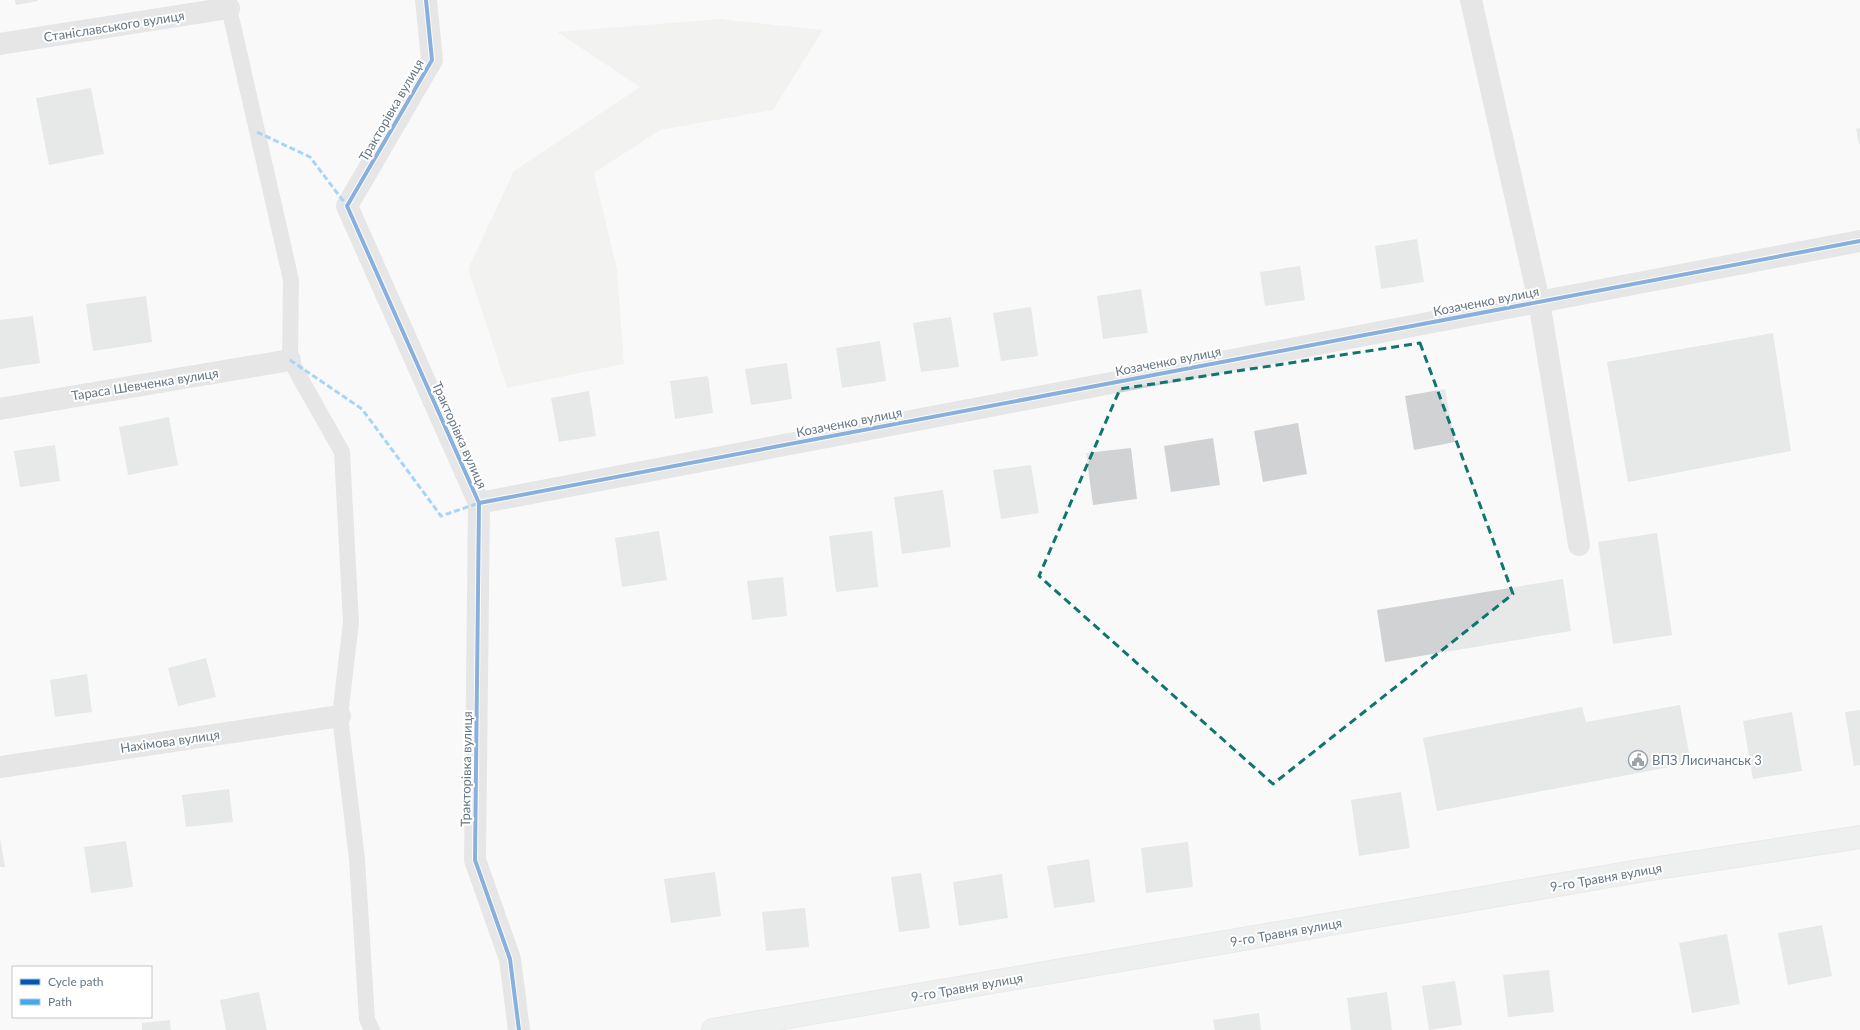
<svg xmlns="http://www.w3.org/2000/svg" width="1860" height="1030" font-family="Lato,sans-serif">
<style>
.green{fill:#e8ebe6}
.building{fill:#d0d2d3}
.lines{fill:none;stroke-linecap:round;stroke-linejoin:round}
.secondary-casing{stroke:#d5d6d7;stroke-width:24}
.service{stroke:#cecfd0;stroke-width:16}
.minor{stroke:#cecfd0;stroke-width:22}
.secondary{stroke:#e1e2e2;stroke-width:22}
.quiet{stroke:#3fa9f5;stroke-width:3;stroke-dasharray:6 3;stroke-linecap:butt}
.cycleway-casing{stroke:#fff;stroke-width:6}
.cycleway{stroke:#0057b8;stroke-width:4}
.marked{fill:none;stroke:#0f766e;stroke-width:3;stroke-dasharray:8 5;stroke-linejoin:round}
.labels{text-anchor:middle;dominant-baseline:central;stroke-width:4;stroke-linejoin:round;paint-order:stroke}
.street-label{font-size:13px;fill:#657683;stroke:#fff}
.poi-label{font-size:13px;fill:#657683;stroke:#fff;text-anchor:start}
</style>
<rect width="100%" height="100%" fill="#f9f9f9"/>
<!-- green -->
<path class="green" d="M720 19 823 30 773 110 660 130 594 173 617 269 624 364 507 388 468 269 514 171 640 87 557 32Z"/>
<!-- building -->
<path class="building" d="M15 0H38V1L16 5Z
M91 88 104 154 49 165 36 98Z
M1860 128V144H1859L1856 129Z
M1417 239 1424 282 1381 289 1375 246Z
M1300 266 1305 300 1265 306 1260 272Z
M1141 289 1148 333 1103 339 1097 296Z
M146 296 152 342 93 351 86 304Z
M1031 307 1038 356 1001 361 993 313Z
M33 316 40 363 0 369V320Z
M951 317 959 367 921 372 913 323Z
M1773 333 1791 451 1628 482 1607 362Z
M880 341 886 381 842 388 836 348Z
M787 363 792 399 751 405 745 369Z
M708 376 713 413 675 419 670 381Z
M1445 389 1455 442 1414 450 1405 396Z
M589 391 596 436 559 442 551 398Z
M169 417 178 465 128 475 119 427Z
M1298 423 1307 474 1263 482 1254 431Z
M1213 438 1220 485 1171 492 1164 446Z
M55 445 60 481 20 487 14 451Z
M1131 448 1137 499 1093 505 1086 453Z
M1031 465 1039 513 1001 519 993 470Z
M943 490 951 547 902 554 894 497Z
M659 531 667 580 622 587 615 538Z
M872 531 878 587 836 592 829 536Z
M1657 533 1672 635 1613 644 1598 542Z
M783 577 787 616 752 620 747 581Z
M1563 579 1571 631 1385 662 1377 610Z
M206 658 216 697 178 706 168 668Z
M87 674 92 712 55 717 50 680Z
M1680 705 1691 763 1437 811 1423 738 1582 707 1586 722Z
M1860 710V765L1854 766 1845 712Z
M1792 712 1802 771 1753 779 1743 721Z
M229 789 233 822 186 827 182 795Z
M1401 792 1410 848 1359 856 1351 800Z
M0 838 5 867H0Z
M126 841 133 887 91 893 84 847Z
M1188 842 1193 887 1146 893 1141 848Z
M1089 859 1095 902 1054 908 1047 866Z
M715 872 721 916 671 923 664 879Z
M921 873 930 928 899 932 891 877Z
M1002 874 1008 918 959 926 953 882Z
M805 908 809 947 766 951 762 912Z
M1822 925 1832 976 1788 985 1778 933Z
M1727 934 1740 1004 1692 1013 1679 943Z
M1549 970 1554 1012 1508 1017 1503 975Z
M1455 981 1462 1025 1429 1030 1422 986Z
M259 992 267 1030H226L220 1000Z
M1387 992 1392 1030H1351L1347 998Z
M1259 1013 1261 1030H1215L1213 1020Z
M170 1020 171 1030H142V1023Z"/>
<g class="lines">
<!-- secondary casing -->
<g class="secondary-casing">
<path id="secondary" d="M713 1030 1645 870 1860 837"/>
</g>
<!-- service -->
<path class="service" d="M229 0V8L291 280 290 360 342 452 351 622 340 716 357 859 367 1019 372 1030"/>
<!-- minor -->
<path class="minor" d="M426 0 432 60 347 206 479 503 475 860 510 959 519 1030
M1471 0 1539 301 1579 545
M0 44 229 8
M0 409 290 360
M479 503 1860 241
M0 767 340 716"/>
<!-- secondary -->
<use href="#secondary" class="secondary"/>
<!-- quiet -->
<path class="quiet" d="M257 132 310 157 347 206
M290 360 362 409 441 516 479 503"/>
<!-- cycleway casing -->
<g class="cycleway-casing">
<path id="cycleway" d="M426 0 432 60 347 206 479 503 475 860 510 959 519 1030
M479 503 1860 241"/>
</g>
<!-- cycleway -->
<use href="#cycleway" class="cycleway"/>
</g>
<!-- marked area -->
<path d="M0 0H1860V1030H0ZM1420 343 1513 594 1273 784 1039 576 1120 389Z" fill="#f9f9f9" fill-opacity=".55" fill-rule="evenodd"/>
<path class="marked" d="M1420 343 1513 594 1273 784 1039 576 1120 389Z"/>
<!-- icons -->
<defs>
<g id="civic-ring" transform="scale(1)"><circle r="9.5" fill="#fff" stroke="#99a4ac" stroke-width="1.5"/><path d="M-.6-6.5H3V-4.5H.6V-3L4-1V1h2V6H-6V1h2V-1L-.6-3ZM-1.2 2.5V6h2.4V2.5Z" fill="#99a4ac"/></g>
</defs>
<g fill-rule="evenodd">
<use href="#civic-ring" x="1638" y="760"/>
</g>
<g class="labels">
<!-- street labels -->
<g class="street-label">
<text transform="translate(114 26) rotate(-9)">Станіславського вулиця</text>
<text transform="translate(391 110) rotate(-60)">Тракторівка вулиця</text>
<text transform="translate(1486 301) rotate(-11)">Козаченко вулиця</text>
<text transform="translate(1168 361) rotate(-11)">Козаченко вулиця</text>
<text transform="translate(145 384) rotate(-9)">Тараса Шевченка вулиця</text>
<text transform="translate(849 422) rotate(-11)">Козаченко вулиця</text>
<text transform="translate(460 435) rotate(66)">Тракторівка вулиця</text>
<text transform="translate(170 741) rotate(-8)">Нахімова вулиця</text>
<text transform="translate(466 769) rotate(-89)">Тракторівка вулиця</text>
<text transform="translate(1606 877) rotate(-10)">9-го Травня вулиця</text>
<text transform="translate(1286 932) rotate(-10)">9-го Травня вулиця</text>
<text transform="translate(967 987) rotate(-10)">9-го Травня вулиця</text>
</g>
<!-- poi labels -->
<g class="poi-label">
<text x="1652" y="760">ВПЗ Лисичанськ 3</text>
</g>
</g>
<!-- legend -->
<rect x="12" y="966" width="140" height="52" fill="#ffffff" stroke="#c1c8cd"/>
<rect x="20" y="979" width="20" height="6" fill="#0057b8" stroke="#c1c8cd"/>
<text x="48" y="986" font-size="12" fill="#657683">Cycle path</text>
<rect x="20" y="999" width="20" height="6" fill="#3fa9f5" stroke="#c1c8cd"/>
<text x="48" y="1006" font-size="12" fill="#657683">Path</text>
</svg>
